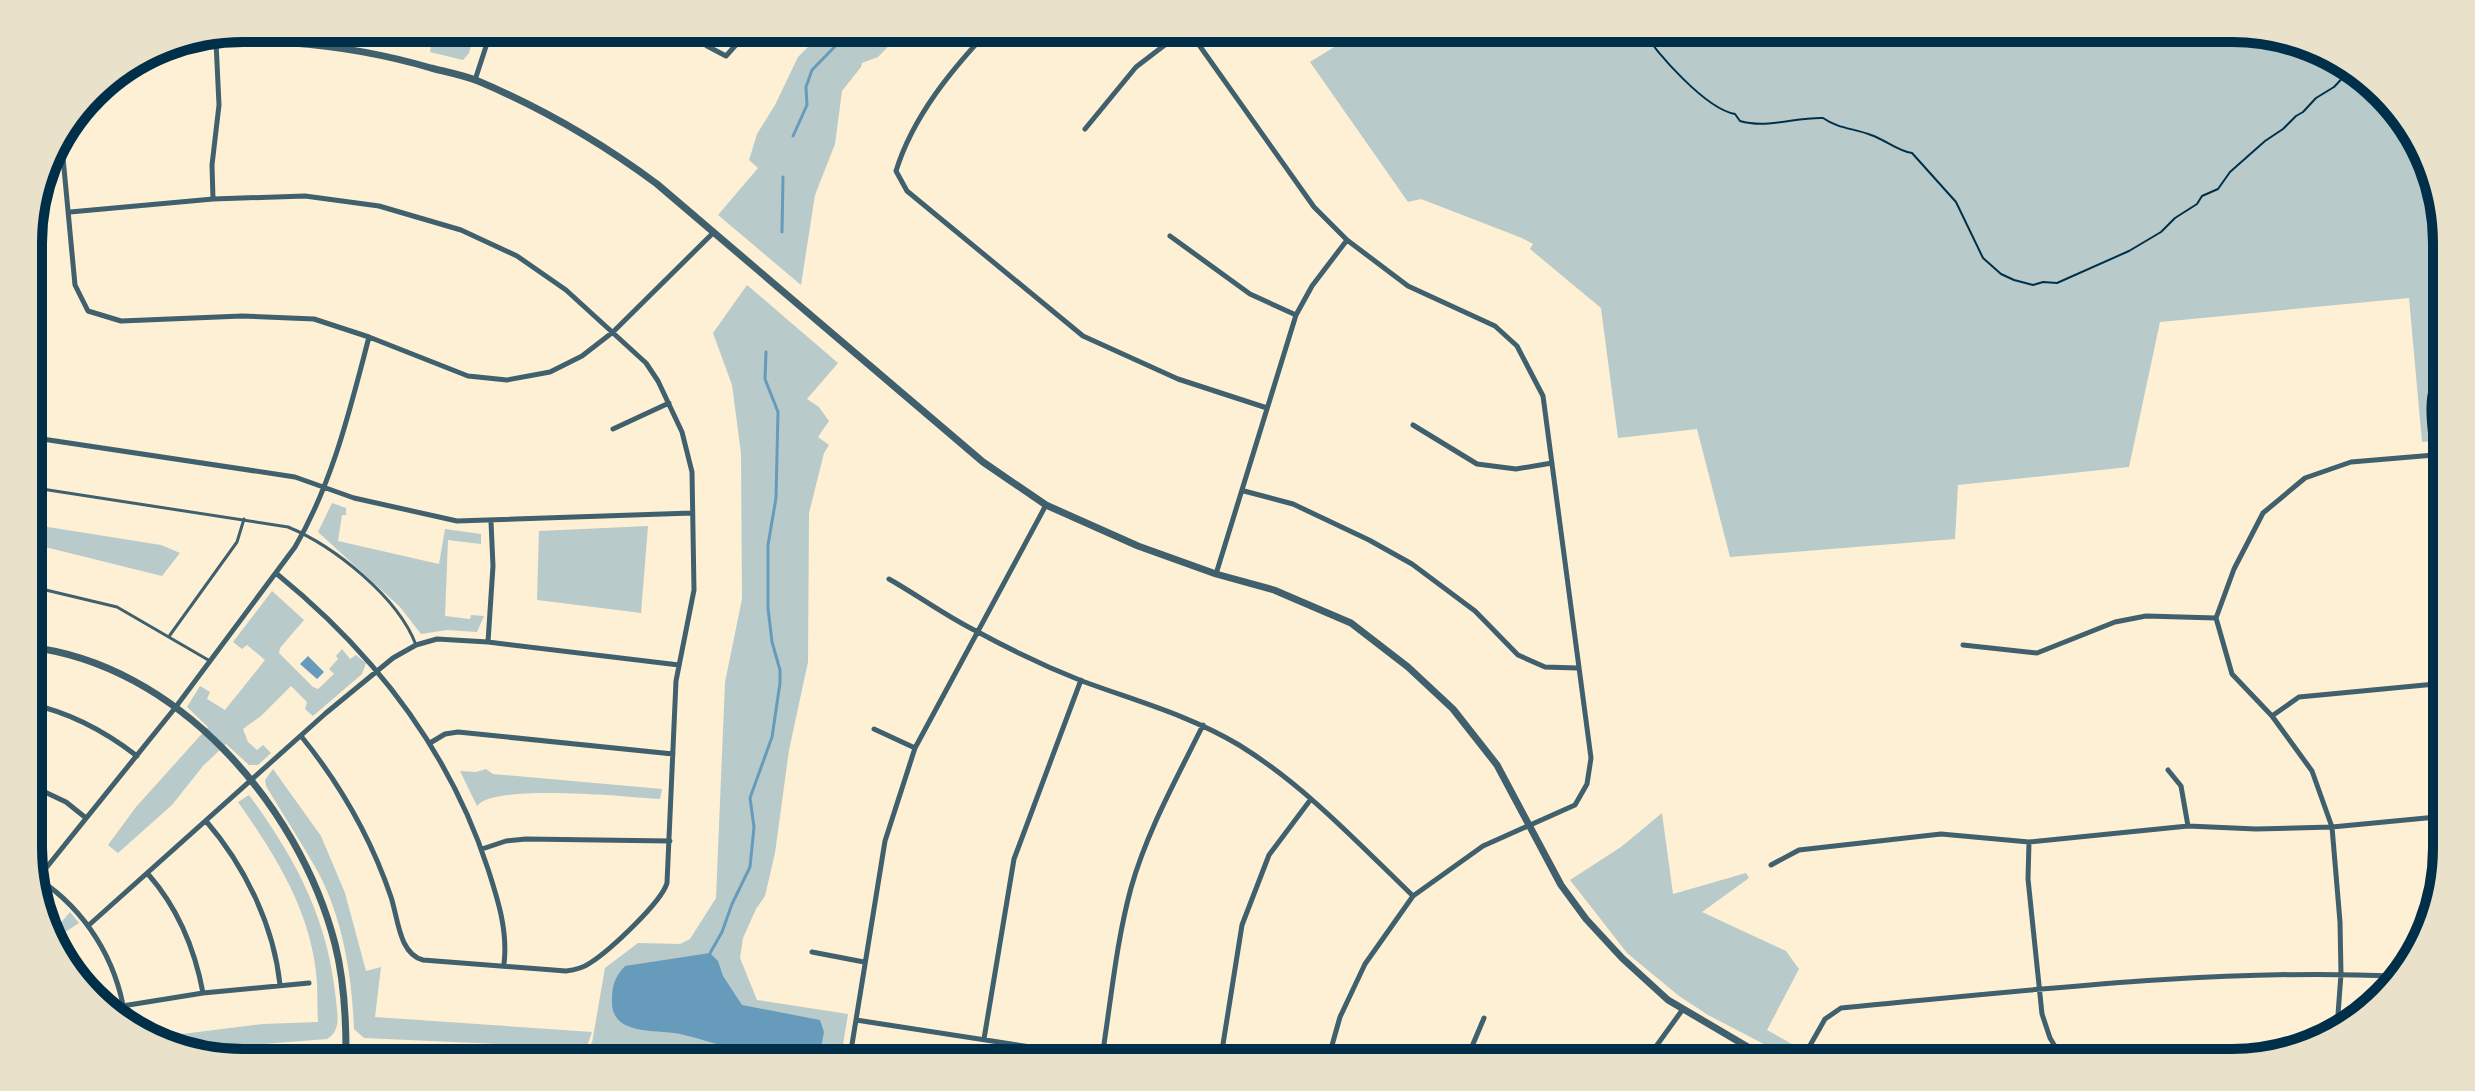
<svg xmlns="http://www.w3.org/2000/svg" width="2475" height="1091" font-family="'Space Grotesk',sans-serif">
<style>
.green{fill:#b9caca}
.water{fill:#669bbc}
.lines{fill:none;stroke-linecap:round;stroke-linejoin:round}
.stream{stroke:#669bbc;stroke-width:3}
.path{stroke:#003049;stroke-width:2}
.service{stroke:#3f606c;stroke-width:3}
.minor{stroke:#3f606c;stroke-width:5}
.tertiary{stroke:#3f606c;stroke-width:7}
.secondary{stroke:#003049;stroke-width:8}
.rim{fill:none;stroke:#003049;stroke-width:10}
</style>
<rect width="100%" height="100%" fill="#fdf0d5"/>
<!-- green -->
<path class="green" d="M434 28H476L469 53 463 60 430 52Z
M827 28H906L878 57 862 63 861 67 842 91 835 144 815 195 801 285 718 215 758 168 749 160 757 134 775 105 798 57Z
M1365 28H2232L2314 44 2402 112 2445 215V295H2442L2446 440 2422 442 2409 298 2160 322 2129 467 1958 485 1955 539 1730 557 1697 429 1618 438 1601 308 1530 249 1533 244 1522 238 1421 199 1408 202 1310 62Z
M747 285 838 363 807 399 819 407 829 421 818 437 829 445 824 453 809 513 808 662 789 750 775 853 765 896 756 909 743 938 740 958 757 1000 848 1014 840 1063H633L498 1044 364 1038 354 1029C352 976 343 919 318 872 302 843 283 815 266 786L265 780 273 769 321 836 345 893 366 971 381 967 375 1017 592 1032 587 1046 592 1043 605 968 638 943 680 944 690 939 716 898 725 682 742 599 741 453 732 385 713 333Z
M332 503 346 508V515H342L338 541 439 564 445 529 481 534V544L448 540 445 616 470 619 471 615 484 616 477 632 447 630 421 634 400 607 318 532Z
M29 524 161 545 180 553 162 576 29 543Z
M648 526 641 613 537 600 539 531Z
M272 591 304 620 280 648 279 653 313 687 318 689 334 674 329 669 338 659 336 656 342 649 350 659 356 655 366 663 362 674 313 716 305 709 307 702 291 686 261 716 243 729 248 742 257 750 263 745 271 753 258 765H249L226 744 203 766 172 805 118 853 108 845 136 807 208 727 187 707 200 686 210 692 207 699 225 710 265 660 247 645 242 649 233 642Z
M486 769 493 774 662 789 660 799C629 797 493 783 477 806L460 771 476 772Z
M249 795C296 859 328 919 336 1000 337 1014 342 1030 327 1039L250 1045 192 1053 161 1047 150 1038 263 1024 318 1022C317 1006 318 988 316 972 309 908 274 853 238 802Z
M1662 813 1673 894 1746 873 1749 878 1702 912 1786 951 1799 969 1767 1030 1792 1044 1783 1054 1708 1015 1679 996 1627 953 1570 880 1621 847Z
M70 912 79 923 56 938 78 974 71 975 53 932Z"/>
<!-- water -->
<path class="water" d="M308 656 324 672 317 679 300 664Z
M710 953 718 961 723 976 742 1005 820 1020 824 1032 819 1057C806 1067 751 1053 734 1049 716 1044 698 1038 680 1034 655 1029 610 1036 612 1000 612 985 615 977 625 966Z"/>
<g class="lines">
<!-- stream -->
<path class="stream" d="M793 136 807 105 806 87 812 70 853 28
M782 232 783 177
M709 955 722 932 732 904 750 867 754 827 750 798 772 737 780 683V670L772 642 768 608V545L776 498 778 412 765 379 766 352"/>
<!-- path -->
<path class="path" d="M1641 28C1657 54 1706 109 1735 114L1740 121C1767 129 1796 117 1823 118 1839 129 1853 128 1871 135 1886 140 1897 151 1912 153L1956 202 1983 258 2001 274 2014 280 2033 285 2043 282 2057 283 2129 251 2161 232 2175 218 2197 204 2202 196 2218 189 2230 172 2265 141 2283 129 2296 116 2303 112 2316 98 2334 87 2349 71
M2430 442C2428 425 2425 401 2431 385 2433 376 2441 371 2440 362 2440 337 2421 304 2435 281L2445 286"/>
<!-- service -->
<path class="service" d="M29 487 288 527C334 546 398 597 416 645
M29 586 117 607 210 661
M170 635 237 542 244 519"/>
<!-- minor -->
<path class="minor" d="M684 28 707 46 726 56 751 28
M991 28C952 69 913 116 896 171L907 191 1083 336 1178 379 1267 408
M1187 28 1314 207 1347 240 1408 286 1495 326 1517 346 1543 396 1591 758 1587 784 1575 805 1483 846 1413 896 1365 964 1340 1017 1327 1063
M475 80 492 28
M1085 129 1136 67 1187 28
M62 147 75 285 88 311 121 321 242 316 314 319 369 337 468 376 507 380 550 372 582 356 613 332 713 233
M213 199 212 165 219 105 216 42
M70 212 213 199 305 196 379 206 461 230 517 256 566 290 646 363 658 381 682 432 692 472 694 590 676 681 667 883C661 903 609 951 590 963 583 968 575 970 566 971L423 960C399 954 398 918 391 897 371 838 340 784 301 736
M1170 236 1250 294 1296 315
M1413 425 1477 464 1516 469 1552 463
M613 429 669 403
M29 437 295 477 354 498 457 521 692 513
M2432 455 2446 581
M1244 491 1293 504 1369 540 1412 564 1475 611 1518 655 1545 667 1577 668
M277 574C374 653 449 749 488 869 498 900 508 931 504 964
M1216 574 1296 315 1312 286 1347 240
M889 579C919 596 947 617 978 632 1011 650 1047 667 1082 681 1136 701 1189 715 1239 745 1304 785 1358 843 1413 896
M488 642 493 566 491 522
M1963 645 2037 653 2115 622 2146 616 2216 618
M30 704C68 712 106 732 137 756
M2272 716 2299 697 2446 683
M874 729 915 748
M430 743 445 734 458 732 673 754
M2168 770 2181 786 2188 826
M30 785 66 802 86 818
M206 821C245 866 274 926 280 985
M2029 842 2028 879 2042 1014 2050 1038 2065 1063
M482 849 506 841 526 839 670 841
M1771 865 1799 850 1941 834 2029 842 2188 826 2256 829 2332 827 2447 816
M30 874C79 902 112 951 123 1005
M148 874C177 907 195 950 203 993
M38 878 175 708 295 547C333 482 350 409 369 337
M89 925 326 713 393 658 416 645 437 639 488 642 679 665
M812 952 864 962
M110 1008 203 993 309 983
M856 1020 1135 1063
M2337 1028 2341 974 2340 922 2332 827 2312 771 2272 716 2232 674 2216 618 2234 569 2263 513 2305 478 2351 462 2446 454
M984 1039 1014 859 1081 680
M1102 1057C1111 1001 1116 943 1131 888 1147 831 1177 778 1203 725
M849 1063 885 841 915 748 1046 505
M1220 1063 1242 925 1269 855 1311 799
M1465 1063 1484 1018
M1644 1063 1683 1009
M1800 1063 1825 1019 1841 1008C2024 991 2210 968 2395 976"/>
<!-- tertiary -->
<path class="tertiary" d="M153 49C245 34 342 42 431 68 447 72 463 75 478 81 542 108 602 143 657 184L983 462 1046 505 1138 546 1216 574 1274 590 1351 623 1408 667 1453 709 1497 765 1561 885 1586 919 1622 958 1668 1000 1775 1063
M29 647C177 664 299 805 335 944 344 979 346 1015 346 1052"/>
<!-- secondary -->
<path class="secondary" d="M234 1061C340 1049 444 1050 549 1063"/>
</g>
<!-- crop -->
<path d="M0 0H2475V1091H0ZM243 42H2232A201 201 0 0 1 2433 243V848A201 201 0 0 1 2232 1049H243A201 201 0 0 1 42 848V243A201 201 0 0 1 243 42Z" fill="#e9e1ca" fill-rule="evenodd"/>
<path class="rim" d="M243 42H2232A201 201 0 0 1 2433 243V848A201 201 0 0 1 2232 1049H243A201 201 0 0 1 42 848V243A201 201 0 0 1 243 42Z"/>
</svg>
